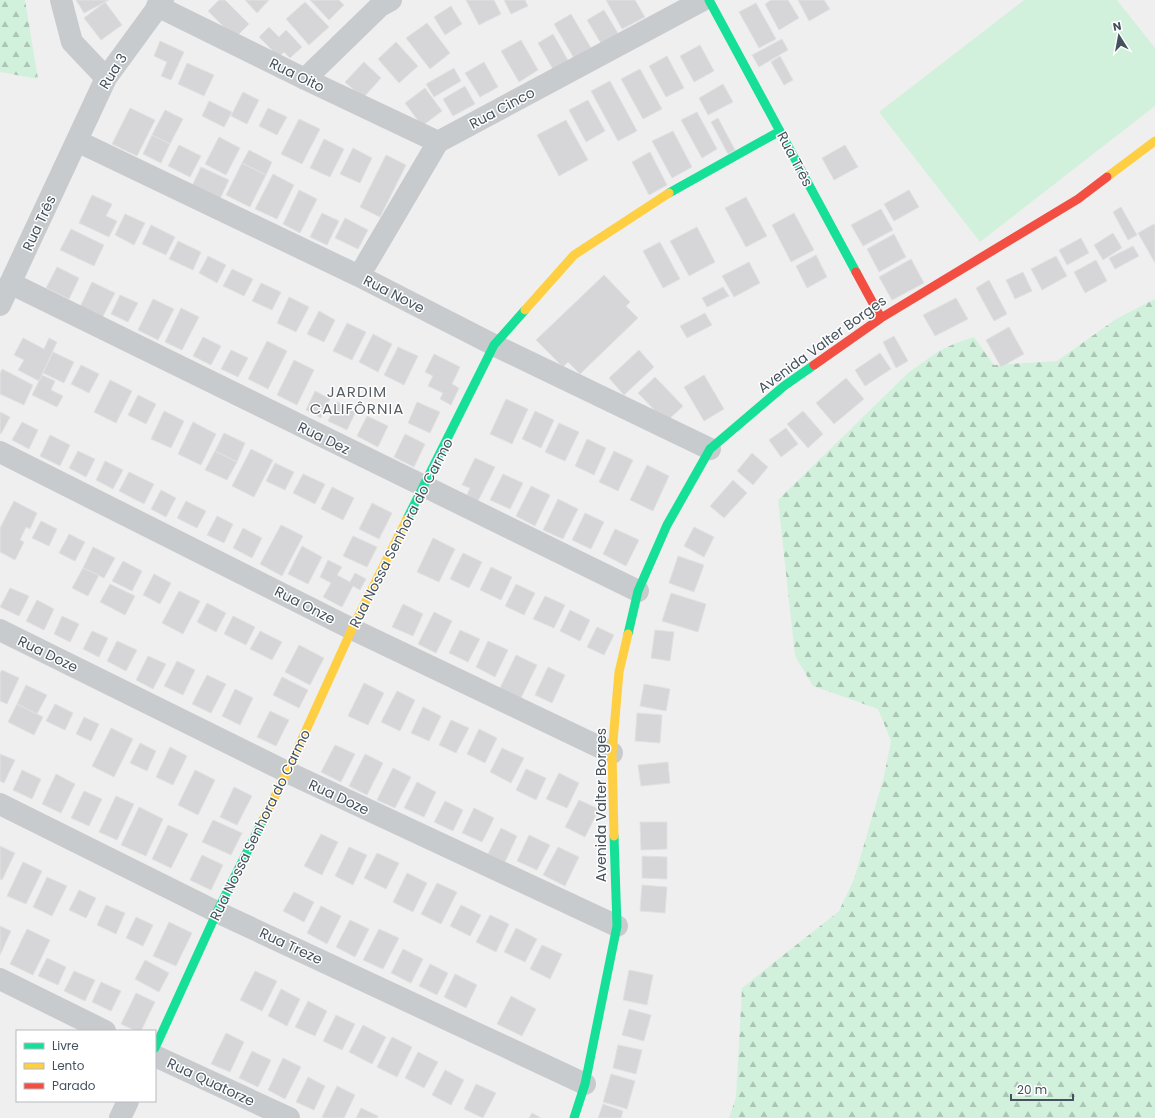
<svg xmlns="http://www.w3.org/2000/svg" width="1155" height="1118" font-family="Poppins,sans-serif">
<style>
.forest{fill:url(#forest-firs)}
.pitch{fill:#d2f1dd}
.building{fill:#d6d6d8;stroke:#e1e1e2}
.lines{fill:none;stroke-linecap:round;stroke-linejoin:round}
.street{stroke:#c8cbce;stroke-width:22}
.fast{stroke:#16e098;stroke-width:9}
.slow{stroke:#ffcf43;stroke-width:9}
.jam{stroke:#f24e42;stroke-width:9}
.labels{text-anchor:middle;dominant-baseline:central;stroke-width:3;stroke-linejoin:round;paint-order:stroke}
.street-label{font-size:14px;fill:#45525d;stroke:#fff}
.neighbourhood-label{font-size:15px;letter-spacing:1px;fill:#5a5f64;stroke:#fff}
</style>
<defs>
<pattern id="forest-firs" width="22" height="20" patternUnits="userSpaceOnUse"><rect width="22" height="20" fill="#d2f1dd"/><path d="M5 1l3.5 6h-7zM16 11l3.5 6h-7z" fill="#acc6b6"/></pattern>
</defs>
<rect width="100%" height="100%" fill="#f0efef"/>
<!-- forest -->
<path class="forest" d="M0 0H25L38 79 0 72Z
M1155 299V1118H729L736 1097 742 988 839 911 854 879 884 776 891 741 878 709 813 686 795 656 778 500 909 372 939 351 956 343 974 337 994 365 1057 361 1116 319Z"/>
<!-- pitch -->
<path class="pitch" d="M1024 0H1117L1155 48V106L980 242 879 112Z"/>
<!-- building -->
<path class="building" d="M76 0H109L84 13Z
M219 0H225L249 24 235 38 208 11Z
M245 0H269L257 13Z
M310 0H339L344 5 329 20Z
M466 0H494L501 14 479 25Z
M504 0H525L528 6 511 14Z
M606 0H635L645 17 622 29Z
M771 0H788L799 18 779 30 765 4Z
M798 0H824L830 9 809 21Z
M105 2 122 25 101 40 84 18Z
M305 2 329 27 309 45 286 19Z
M756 3 776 39 759 48 739 12Z
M451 6 462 24 445 35 434 17Z
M604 10 619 35 602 45 587 20Z
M571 14 591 48 574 58 554 24Z
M427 23 450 53 430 69 406 38Z
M269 27 279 37 286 30 302 47 290 58 284 52 279 57 259 37Z
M553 34 569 62 554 71 538 43Z
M782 39 788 50 759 67 752 55Z
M521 40 538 70 519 82 501 51Z
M160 41 184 52 171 80 161 76 167 62 154 56Z
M396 42 418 66 399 83 378 59Z
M700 45 714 71 694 82 680 56Z
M667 56 684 88 666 97 649 66Z
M780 56 793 80 784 85 771 62Z
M364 62 381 78 363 98 345 82Z
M484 62 498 87 480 97 465 73Z
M187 63 214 75 204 96 178 84Z
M454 68 461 81 434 97 426 84Z
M640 69 662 109 643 119 621 79Z
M610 81 637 131 618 141 591 91Z
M723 84 733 102 708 115 699 98Z
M465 86 475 104 453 116 443 99Z
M425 88 442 111 422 126 405 103Z
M243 92 259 100 247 124 231 116Z
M588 100 605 131 586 142 569 110Z
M209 101 232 112 224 127 202 116Z
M130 108 155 120 137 156 112 144Z
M268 108 287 117 277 135 259 126Z
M165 110 183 119 170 144 152 135Z
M697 112 717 149 702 158 681 120Z
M718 118 735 150 728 154 711 122Z
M299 119 320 129 302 164 281 154Z
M566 120 588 160 559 176 537 135Z
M673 131 692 167 672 178 652 141Z
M152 135 170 144 161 163 143 154Z
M219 137 240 148 226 175 205 164Z
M324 139 344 149 330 177 310 168Z
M179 145 201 156 190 177 168 166Z
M845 145 858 167 834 180 822 158Z
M353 148 372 158 360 183 340 174Z
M249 150 272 162 266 175 242 163Z
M650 152 667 185 649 195 632 162Z
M386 155 406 165 380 217 360 207Z
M242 163 266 175 250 207 226 195Z
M201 167 229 180 218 203 190 190Z
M273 174 294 185 277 219 255 209Z
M299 190 317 199 300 233 283 224Z
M909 190 919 207 894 221 884 204Z
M92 195 112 204 106 216 117 221 109 237 79 223Z
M746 197 767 236 746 247 725 208Z
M1121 207 1137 235 1128 240 1113 212Z
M881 209 893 230 863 246 851 225Z
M322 213 339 221 327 245 310 237Z
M794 213 814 250 791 262 772 225Z
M125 214 145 223 134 245 115 235Z
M345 218 368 230 358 249 335 238Z
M1154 224 1155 226V263L1138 233Z
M151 225 175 237 166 255 142 244Z
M697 227 715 262 689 276 670 241Z
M71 229 104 245 94 266 60 250Z
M1113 233 1122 248 1103 260 1094 245Z
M894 234 906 257 879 272 867 249Z
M1081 238 1089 253 1067 265 1059 250Z
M178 241 201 252 193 270 169 259Z
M660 242 680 279 663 288 643 251Z
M1133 246 1139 256 1115 269 1109 258Z
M816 255 827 277 807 288 796 266Z
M208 256 226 265 217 283 199 273Z
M1056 256 1067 276 1042 290 1031 269Z
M911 259 924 283 892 300 879 277Z
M1096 260 1107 281 1085 293 1074 272Z
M749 262 760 283 734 297 722 276Z
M57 267 79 278 69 299 46 288Z
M232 269 253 279 244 296 223 286Z
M1023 272 1032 291 1015 299 1006 280Z
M604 275 630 302 626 306 638 318 580 374 568 362 563 367 536 340Z
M989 280 1007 314 994 321 976 288Z
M92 282 115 293 101 320 79 309Z
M261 283 281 292 272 310 252 301Z
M723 287 729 296 707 307 702 298Z
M120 295 138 303 128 322 111 314Z
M289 297 309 307 296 332 277 323Z
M956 298 968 319 935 336 923 315Z
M153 299 174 309 158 340 138 330Z
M181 308 199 317 182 350 165 342Z
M319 311 335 320 324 342 307 334Z
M705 313 712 325 687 338 680 326Z
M347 323 366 332 352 360 333 351Z
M1009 327 1024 354 1001 367 986 340Z
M373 334 392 344 378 372 359 362Z
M894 336 908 361 896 368 883 342Z
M203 337 221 346 211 365 193 356Z
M23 338 44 349 49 338 57 342 39 381 18 370 24 360 14 355Z
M267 341 287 351 268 389 248 379Z
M398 347 418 356 404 385 384 375Z
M231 350 248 358 238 377 221 369Z
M639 350 654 367 624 395 609 378Z
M53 352 74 362 64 383 43 373Z
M880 353 891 369 865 386 855 370Z
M434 354 460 367 452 384 459 388 451 405 440 399 443 393 428 386 433 376 425 372Z
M294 360 314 370 297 405 277 395Z
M81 365 99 374 89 393 71 384Z
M2 369 33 385 24 405 0 394V374Z
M42 375 55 381 51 390 63 396 57 407 32 395Z
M704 375 724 409 704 421 684 387Z
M655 377 683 406 666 422 638 393Z
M846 378 864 399 834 424 816 403Z
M110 380 132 391 116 423 94 412Z
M315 391 330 399 321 418 306 410Z
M138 395 156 404 146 424 128 415Z
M506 399 528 409 512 444 490 434Z
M337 402 356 411 347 430 328 421Z
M417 402 440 412 430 433 408 423Z
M164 411 184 421 171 448 151 439Z
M535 411 554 420 541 448 522 439Z
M803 411 823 434 808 448 787 424Z
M0 412 10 417 1 434 0 433Z
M367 416 388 426 378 447 357 436Z
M22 422 38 430 29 449 12 440Z
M193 422 216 434 201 465 178 454Z
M559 423 579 432 565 461 545 452Z
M786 428 798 444 781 457 769 440Z
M224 433 245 443 237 462 215 451Z
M405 434 425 444 414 467 394 457Z
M50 435 70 445 60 466 40 456Z
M587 439 606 448 594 475 575 466Z
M251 449 273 460 254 497 232 486Z
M78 451 95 459 86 477 69 468Z
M215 451 237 462 227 480 205 470Z
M614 451 633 460 618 491 599 482Z
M752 453 768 467 753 485 737 471Z
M475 458 495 467 478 501 467 495 470 488 462 485Z
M105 461 123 470 113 489 96 480Z
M275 463 294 472 285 490 266 481Z
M647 465 669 476 653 511 630 500Z
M129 472 154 484 144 504 119 491Z
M303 474 325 484 315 504 293 493Z
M503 474 523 483 510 509 490 500Z
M733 480 747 493 724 518 710 506Z
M531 486 550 495 535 526 516 516Z
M332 487 354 498 343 520 321 509Z
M161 490 176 498 166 517 151 509Z
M558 499 578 509 563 539 543 530Z
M14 501 37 513 30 529 26 527 20 540 24 542 15 560 0 552V528Z
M186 501 206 511 197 528 177 518Z
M372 503 392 513 379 539 359 529Z
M585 513 604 522 591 549 572 540Z
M217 516 233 524 224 543 207 535Z
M41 521 57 529 49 546 32 538Z
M281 525 303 536 282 576 260 564Z
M694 527 714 537 704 557 684 546Z
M243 528 262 538 252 558 233 548Z
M615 529 639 540 626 566 603 554Z
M69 534 85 542 75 561 59 553Z
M353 536 377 547 367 567 343 556Z
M433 538 455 549 439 582 417 572Z
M302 546 322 557 308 584 288 574Z
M93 547 115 558 104 578 83 568Z
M463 553 482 562 469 588 450 579Z
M678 556 704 565 694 592 669 583Z
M328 560 342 567 337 575 350 582 355 573 366 579 360 590 353 586 342 607 323 597 331 583 320 577Z
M123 561 142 571 132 591 112 581Z
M491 567 512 577 501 600 480 590Z
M83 568 99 575 88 596 72 588Z
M154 574 171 583 160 604 143 595Z
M110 584 135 596 125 615 100 602Z
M516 584 535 593 524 615 505 606Z
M10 588 29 596 19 616 0 607Z
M179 591 200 601 183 634 162 623Z
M671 593 706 604 698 632 662 621Z
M545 596 565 605 554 628 533 619Z
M37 600 54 609 44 630 26 621Z
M207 603 226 613 216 632 197 622Z
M403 604 423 614 413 636 392 627Z
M570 610 590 620 580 641 560 631Z
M434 612 452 621 436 653 418 644Z
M62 616 79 624 70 642 54 634Z
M233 616 255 627 246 645 224 634Z
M597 627 614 635 604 655 587 647Z
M460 630 480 639 468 662 449 653Z
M655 630 674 632 670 661 651 658Z
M92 631 108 638 99 657 83 649Z
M260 631 282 642 272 660 250 649Z
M117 641 137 650 126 671 107 661Z
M488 641 508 650 495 677 476 667Z
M299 645 324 658 310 685 285 672Z
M516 655 537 665 520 700 499 690Z
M148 656 166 664 153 689 136 680Z
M177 661 195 670 183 695 164 686Z
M548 667 565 675 552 703 535 695Z
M2 670 19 678 7 704 0 701V673Z
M207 675 226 684 211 713 192 704Z
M282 677 308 690 299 708 273 695Z
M364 683 384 693 368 725 348 716Z
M644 684 670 689 666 711 640 706Z
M26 685 47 695 37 714 17 704Z
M235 689 253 698 240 725 222 716Z
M397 691 415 700 400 731 381 722Z
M17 704 43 717 34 735 8 722Z
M55 704 73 713 65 730 46 721Z
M423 707 441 716 429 741 411 733Z
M270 711 289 720 276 746 257 737Z
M637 713 662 715 660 743 635 741Z
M84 717 99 724 91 741 76 734Z
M451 720 469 728 456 753 439 745Z
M111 728 133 739 114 777 92 766Z
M479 729 497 738 485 763 467 754Z
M140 743 156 751 147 771 130 763Z
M335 745 355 754 341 782 321 772Z
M170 747 187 756 173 785 156 777Z
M502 748 524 758 511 783 490 772Z
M0 754 15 760 4 783 0 781Z
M365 754 383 763 367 795 349 786Z
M668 762 670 783 641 786 638 765Z
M393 768 411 777 395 808 377 800Z
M526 769 546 778 536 800 516 790Z
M22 770 41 779 32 799 13 790Z
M195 770 215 780 198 815 178 805Z
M559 773 579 783 567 808 546 799Z
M56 774 75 784 61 813 42 804Z
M417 782 436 792 424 817 404 808Z
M234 787 252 796 237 825 220 817Z
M84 791 102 799 89 826 71 818Z
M116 796 134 804 117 840 99 832Z
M579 800 599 809 585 837 565 827Z
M445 801 463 810 453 831 434 822Z
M139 807 163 819 146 856 121 845Z
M474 808 494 818 482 842 462 833Z
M213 820 242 833 231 855 202 842Z
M640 822H667V849L641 850Z
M168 825 188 834 171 868 152 859Z
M501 828 517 836 505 862 488 854Z
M321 834 338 842 322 875 304 866Z
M529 835 550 845 537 870 517 861Z
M0 846 15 853 2 880 0 879Z
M349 847 367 855 353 885 335 876Z
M558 847 579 857 565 886 543 875Z
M377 853 399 863 386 889 364 878Z
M202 855 223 865 211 890 190 880Z
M642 856 667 857V879L642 878Z
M23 862 42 871 26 904 7 896Z
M407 873 427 883 413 912 393 902Z
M47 877 67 886 52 916 33 907Z
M437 883 457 892 441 924 421 914Z
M642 885 667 887 665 913 640 911Z
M79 890 96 898 86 918 69 910Z
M294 892 314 902 304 922 283 911Z
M106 905 125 913 116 934 97 925Z
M461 905 481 915 470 936 450 926Z
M321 906 341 916 327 944 307 933Z
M490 915 509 924 496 952 476 942Z
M136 917 153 925 143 946 126 938Z
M350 920 369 929 355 957 336 947Z
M169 922 192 933 176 966 153 956Z
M0 926 11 931 0 955Z
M516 928 537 939 525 962 504 952Z
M27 929 50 940 33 975 10 964Z
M379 929 399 938 383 969 363 960Z
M542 945 562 954 550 979 530 969Z
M403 949 423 959 411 983 391 973Z
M47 958 66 967 58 985 38 976Z
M145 960 169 973 159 992 135 979Z
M430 964 448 973 437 995 419 986Z
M629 970 653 975 647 1005 623 1000Z
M74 971 95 980 85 1001 64 991Z
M255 971 277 981 262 1011 240 1000Z
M455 974 477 985 466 1008 444 997Z
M101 982 121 991 111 1011 92 1002Z
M281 989 300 999 287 1026 268 1016Z
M136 993 155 1002 141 1031H136L121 1024Z
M511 996 536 1009 522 1036 497 1024Z
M308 1001 327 1011 315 1036 295 1027Z
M629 1009 651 1015 644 1041 622 1035Z
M336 1015 355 1024 342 1050 323 1041Z
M363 1025 386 1037 372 1064 349 1052Z
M226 1033 244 1042 230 1072 211 1064Z
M392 1037 412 1047 397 1077 377 1067Z
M618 1045 642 1050 636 1074 613 1068Z
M252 1051 271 1060 258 1087 239 1078Z
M418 1052 438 1062 424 1088 405 1078Z
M283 1058 301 1067 285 1099 268 1090Z
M445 1070 464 1080 451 1105 432 1095Z
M611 1074 635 1081 627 1109 603 1102Z
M308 1077 325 1086 314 1110 296 1102Z
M476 1084 496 1093 483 1118 464 1109Z
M337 1086 355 1095 344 1118H325L322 1117Z
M603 1104 623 1111 621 1118H598Z
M361 1108 378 1116 377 1118H356Z
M532 1113 541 1118H529Z"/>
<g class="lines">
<!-- street -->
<path class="street" d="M61 0 72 42 106 78
M157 6 305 79 438 142
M305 79 380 6 391 0
M77 141 359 276 494 345 710 449
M359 276 438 142 703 0
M10 283 638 591
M0 305 106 78 163 0
M0 452 352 629 612 753
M0 630 287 772 617 926
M0 804 217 912 585 1084
M0 979 105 1031
M155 1056 289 1118
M120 1118 128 1101"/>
<!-- fast -->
<path class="fast" d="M709 0 856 272
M669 193 780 131
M407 519 494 345 525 310
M628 634 638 591 667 525 710 449 784 386 814 365
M155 1048 217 912 263 820
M574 1118 585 1084 617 926 614 836"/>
<!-- slow -->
<path class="slow" d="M1107 177 1155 141
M525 310 574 255 669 193
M263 820 287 772 352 629 407 519
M614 836 612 753 619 672 628 634"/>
<!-- jam -->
<path class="jam" d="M856 272 881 318
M814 365 881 318 1078 199 1107 177"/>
</g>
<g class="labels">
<!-- street labels -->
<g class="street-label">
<text transform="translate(113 71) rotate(-58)">Rua 3</text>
<text transform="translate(297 75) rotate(26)">Rua Oito</text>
<text transform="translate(502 108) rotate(-28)">Rua Cinco</text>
<text transform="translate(795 159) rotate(62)">Rua Três</text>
<text transform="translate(39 223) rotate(-65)">Rua Três</text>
<text transform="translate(394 294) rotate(27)">Rua Nove</text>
<text transform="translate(822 344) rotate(-36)">Avenida Valter Borges</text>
<text transform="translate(324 438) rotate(26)">Rua Dez</text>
<text transform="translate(401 533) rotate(-63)">Rua Nossa Senhora do Carmo</text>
<text transform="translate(305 605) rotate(27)">Rua Onze</text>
<text transform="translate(48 654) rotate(26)">Rua Doze</text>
<text transform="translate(339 797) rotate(25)">Rua Doze</text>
<text transform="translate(601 805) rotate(-90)">Avenida Valter Borges</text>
<text transform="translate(260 825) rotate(-64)">Rua Nossa Senhora do Carmo</text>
<text transform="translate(291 946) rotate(25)">Rua Treze</text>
<text transform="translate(211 1082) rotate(25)">Rua Quatorze</text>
</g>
<!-- neighbourhood labels -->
<g class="neighbourhood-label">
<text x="357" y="391">JARDIM<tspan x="357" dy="17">CALIFÔRNIA</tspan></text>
</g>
</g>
<!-- legend -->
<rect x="16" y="1030" width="140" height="72" fill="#ffffff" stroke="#b5babe"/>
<rect x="24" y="1043" width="20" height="6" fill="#16e098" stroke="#b5babe"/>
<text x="52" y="1050" font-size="12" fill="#45525d">Livre</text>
<rect x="24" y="1063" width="20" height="6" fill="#ffcf43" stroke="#b5babe"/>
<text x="52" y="1070" font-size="12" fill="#45525d">Lento</text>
<rect x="24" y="1083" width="20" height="6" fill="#f24e42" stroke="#b5babe"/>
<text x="52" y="1090" font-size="12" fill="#45525d">Parado</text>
<!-- north arrow -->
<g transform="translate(1119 36) rotate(349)" stroke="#ffffff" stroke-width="3" paint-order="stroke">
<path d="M0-3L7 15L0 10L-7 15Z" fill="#45525d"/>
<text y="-6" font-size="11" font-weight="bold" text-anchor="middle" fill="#45525d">N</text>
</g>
<!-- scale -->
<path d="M1011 1094v6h62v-6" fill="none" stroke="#45525d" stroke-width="2"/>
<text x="1017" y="1094" font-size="12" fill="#45525d" stroke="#ffffff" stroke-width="3" paint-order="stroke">20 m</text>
</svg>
